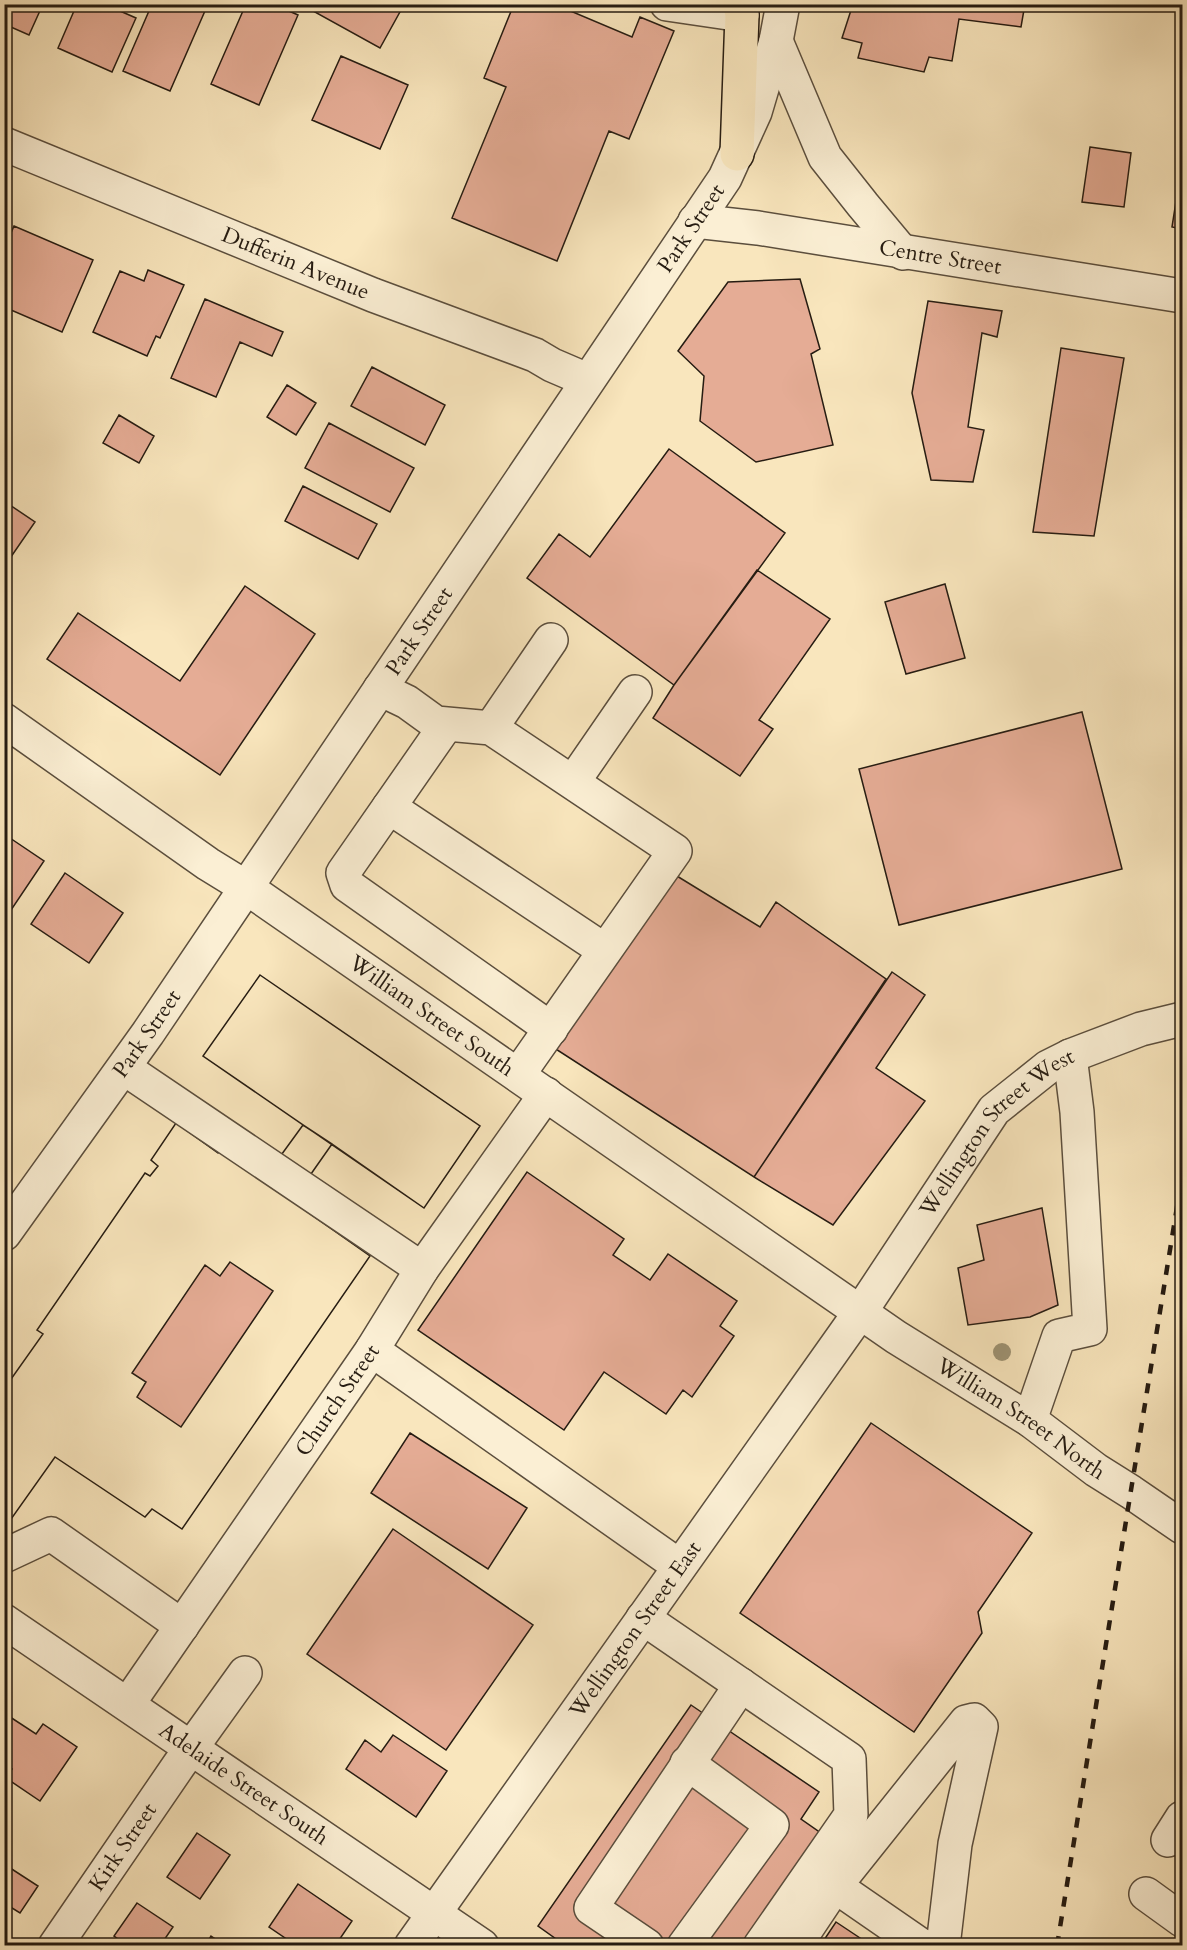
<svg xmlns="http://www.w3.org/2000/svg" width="1187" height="1950" font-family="Cardo,serif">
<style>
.building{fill:#e5ac95;stroke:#261c12;stroke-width:1.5;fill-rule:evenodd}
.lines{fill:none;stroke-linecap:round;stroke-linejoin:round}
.minor-casing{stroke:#5b4e3d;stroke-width:36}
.major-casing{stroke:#261c12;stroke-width:36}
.minor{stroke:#fbefd4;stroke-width:33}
.major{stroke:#f9e6bd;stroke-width:33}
.rail{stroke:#261c12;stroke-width:4.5;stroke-dasharray:10 10;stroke-linecap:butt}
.tree{fill:#9e9374}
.labels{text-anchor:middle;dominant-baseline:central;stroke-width:4.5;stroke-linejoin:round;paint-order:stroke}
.street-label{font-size:22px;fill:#261c12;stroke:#fbefd4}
</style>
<rect width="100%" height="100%" fill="#f9e6bd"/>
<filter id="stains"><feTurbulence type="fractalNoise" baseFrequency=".00333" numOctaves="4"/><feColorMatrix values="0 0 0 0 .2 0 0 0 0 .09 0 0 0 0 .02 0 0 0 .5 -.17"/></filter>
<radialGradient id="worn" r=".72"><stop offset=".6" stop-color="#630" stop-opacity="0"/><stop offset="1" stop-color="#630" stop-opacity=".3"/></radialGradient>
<!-- building -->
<path class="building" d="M4 4H43L29 35 4 24Z
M77 4H122L120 11 136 18 112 72 58 48Z
M152 4H208L170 91 123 71Z
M246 4H273L298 15 259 105 211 84Z
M317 4H355L358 6 359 4H391L401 10 380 48 313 11Z
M514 4H554L632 37 640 17 674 31 629 139 609 131 557 261 452 218 506 87 484 78Z
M853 4H1025L1021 27 959 19 952 61 929 57 924 72 858 58 862 43 842 38Z
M341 56 408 85 380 149 312 120Z
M1090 147 1131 153 1124 207 1082 202Z
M1182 163V229L1172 227Z
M14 226 93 260 62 332 4 307V249Z
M148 270 184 285 160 338 156 336 147 356 93 332 120 271 144 281Z
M800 279 820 349 811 354 833 445 756 462 700 421 704 376 678 351 728 282Z
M205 299 283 332 272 356 240 342 216 397 171 378Z
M928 301 1002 311 997 337 982 333 968 427 984 430 973 482 931 480 912 393Z
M1061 348 1124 358 1094 536 1033 532Z
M372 367 445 405 425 445 351 406Z
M287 385 316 403 296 435 267 417Z
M119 415 154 436 139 463 103 443Z
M329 423 414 468 390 512 305 468Z
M669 449 785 533 674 685 527 578 559 534 590 557Z
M303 486 377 524 358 559 285 521Z
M4 501 35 522 4 567Z
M757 570 830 619 759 720 773 729 740 776 653 718 674 685Z
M945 584 965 658 906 674 885 602Z
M245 586 315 634 220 775 47 659 78 613 180 681Z
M1082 712 1122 869 899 925 859 769Z
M4 834 44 861 5 919H4Z
M65 873 123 913 89 963 31 924Z
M672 873 760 927 776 902 886 979 754 1177 548 1044Z
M892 972 925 995 876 1068 925 1101 833 1225 754 1177Z
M260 975 480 1126 424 1208 332 1144 292 1201 370 1256 182 1529 152 1509 145 1517 55 1457 4 1529V1389L43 1334 37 1330 145 1173 150 1176 158 1166 151 1160 176 1123 218 1153 220 1150 263 1180 303 1125 203 1056ZM230 1262 273 1291 181 1427 137 1397 146 1382 132 1373 205 1265 220 1276Z
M260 975 480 1126 424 1208 203 1056Z
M176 1123 218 1153 220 1150 370 1256 182 1529 152 1509 145 1517 55 1457 4 1529V1389L43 1334 37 1330 145 1173 150 1176 158 1166 151 1160Z
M303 1125 332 1144 292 1201 263 1180Z
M527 1172 624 1239 613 1255 650 1280 668 1254 737 1301 720 1326 734 1336 692 1397 683 1390 666 1414 604 1372 564 1430 418 1330Z
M1042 1208 1058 1305 1030 1317 968 1325 958 1268 984 1260 977 1225Z
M871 1423 1032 1533 978 1612 982 1633 914 1732 740 1613Z
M410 1433 527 1508 488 1569 371 1493Z
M393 1529 533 1625 446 1750 307 1654Z
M691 1705 819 1792 801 1819 828 1838 753 1946H566L538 1926Z
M4 1713 36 1734 43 1724 77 1747 40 1801 6 1778 12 1769 4 1764Z
M393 1735 447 1771 416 1817 346 1769 365 1740 381 1752Z
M197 1833 230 1855 200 1899 167 1877Z
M4 1864 38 1886 20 1913 4 1903Z
M298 1884 352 1921 335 1946H297L269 1927Z
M137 1903 173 1927 160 1946H128L114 1936Z
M836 1922 872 1946H820Z
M211 1936 226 1946H205Z"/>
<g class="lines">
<!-- minor casing -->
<g class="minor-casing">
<g id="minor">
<path d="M667 4 742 15"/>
<path d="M776 41 825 157 863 205 903 253"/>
<path id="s1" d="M4 144 373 295 535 355 552 365 587 380"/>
<path id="s2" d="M695 221 758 228 1182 296"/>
<path d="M380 689 407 702 436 723 491 728 675 851 518 1075"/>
<path id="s3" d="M4 720 208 864 247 888 896 1337 1030 1420 1096 1470 1131 1492 1182 1527"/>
<path d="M446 725 343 873 347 885 551 1029"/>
<path d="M491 728 551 640"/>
<path d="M573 782 635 692"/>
<path d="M389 807 604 950"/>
<path d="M124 1068 422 1269"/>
<path id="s4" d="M4 1234 148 1033 725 178 755 112 776 41 783 4"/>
<path d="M372 1350 679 1566"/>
<path d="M1030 1420 1059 1336 1090 1329 1077 1112 1070 1056"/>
<path d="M4 1556 51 1534 182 1626"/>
<path d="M643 1618 849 1759 851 1815 760 1946"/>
<path id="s5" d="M4 1621 482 1946"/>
<path id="s6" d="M128 1704 372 1350 422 1269 546 1094"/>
<path d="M1168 1840 1182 1818"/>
<path d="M1146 1894 1182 1920"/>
<path id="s7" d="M55 1946 179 1765 245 1673"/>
<path id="s8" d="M411 1946 861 1311 994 1110 1048 1067 1070 1056 1141 1029 1182 1019"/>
<path d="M647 1946 591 1908 741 1685"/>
<path d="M684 1946 772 1825 687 1763"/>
<path d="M795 1946 835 1886"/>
<path d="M922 1946 835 1886 966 1722 974 1720 981 1727 955 1844 943 1946"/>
</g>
</g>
<!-- major casing -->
<g class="major-casing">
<path id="major" d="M737 154 742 15 740 4"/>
</g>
<!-- minor -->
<use href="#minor" class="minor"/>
<!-- major -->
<use href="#major" class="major"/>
<!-- rail -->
<path class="rail" d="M1057 1946 1182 1176"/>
</g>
<!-- trees -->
<circle class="tree" cx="1002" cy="1352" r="9"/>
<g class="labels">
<!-- street labels -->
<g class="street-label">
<text stroke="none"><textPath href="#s4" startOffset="1218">Park Street</textPath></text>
<text stroke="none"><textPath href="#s2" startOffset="248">Centre Street</textPath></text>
<text stroke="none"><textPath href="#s1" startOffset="315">Dufferin Avenue</textPath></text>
<text stroke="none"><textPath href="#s4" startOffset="732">Park Street</textPath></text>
<text stroke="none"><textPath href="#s3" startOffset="520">William Street South</textPath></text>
<text stroke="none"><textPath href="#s4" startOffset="246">Park Street</textPath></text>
<text stroke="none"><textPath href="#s8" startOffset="1005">Wellington Street West</textPath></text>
<text stroke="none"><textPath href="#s6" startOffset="369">Church Street</textPath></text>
<text stroke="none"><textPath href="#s3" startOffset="1234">William Street North</textPath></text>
<text stroke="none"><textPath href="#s8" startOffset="388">Wellington Street East</textPath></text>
<text stroke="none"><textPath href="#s5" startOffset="290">Adelaide Street South</textPath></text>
<text stroke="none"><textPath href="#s7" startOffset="120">Kirk Street</textPath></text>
</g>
</g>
<!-- margin -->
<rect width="1187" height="1950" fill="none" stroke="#f9e6bd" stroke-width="24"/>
<rect x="6" y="6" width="1175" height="1938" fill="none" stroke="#261c12" stroke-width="3"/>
<rect x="12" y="12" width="1163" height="1926" fill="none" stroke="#261c12" stroke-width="1.5"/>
<rect width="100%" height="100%" filter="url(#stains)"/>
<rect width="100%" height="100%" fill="url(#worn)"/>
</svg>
